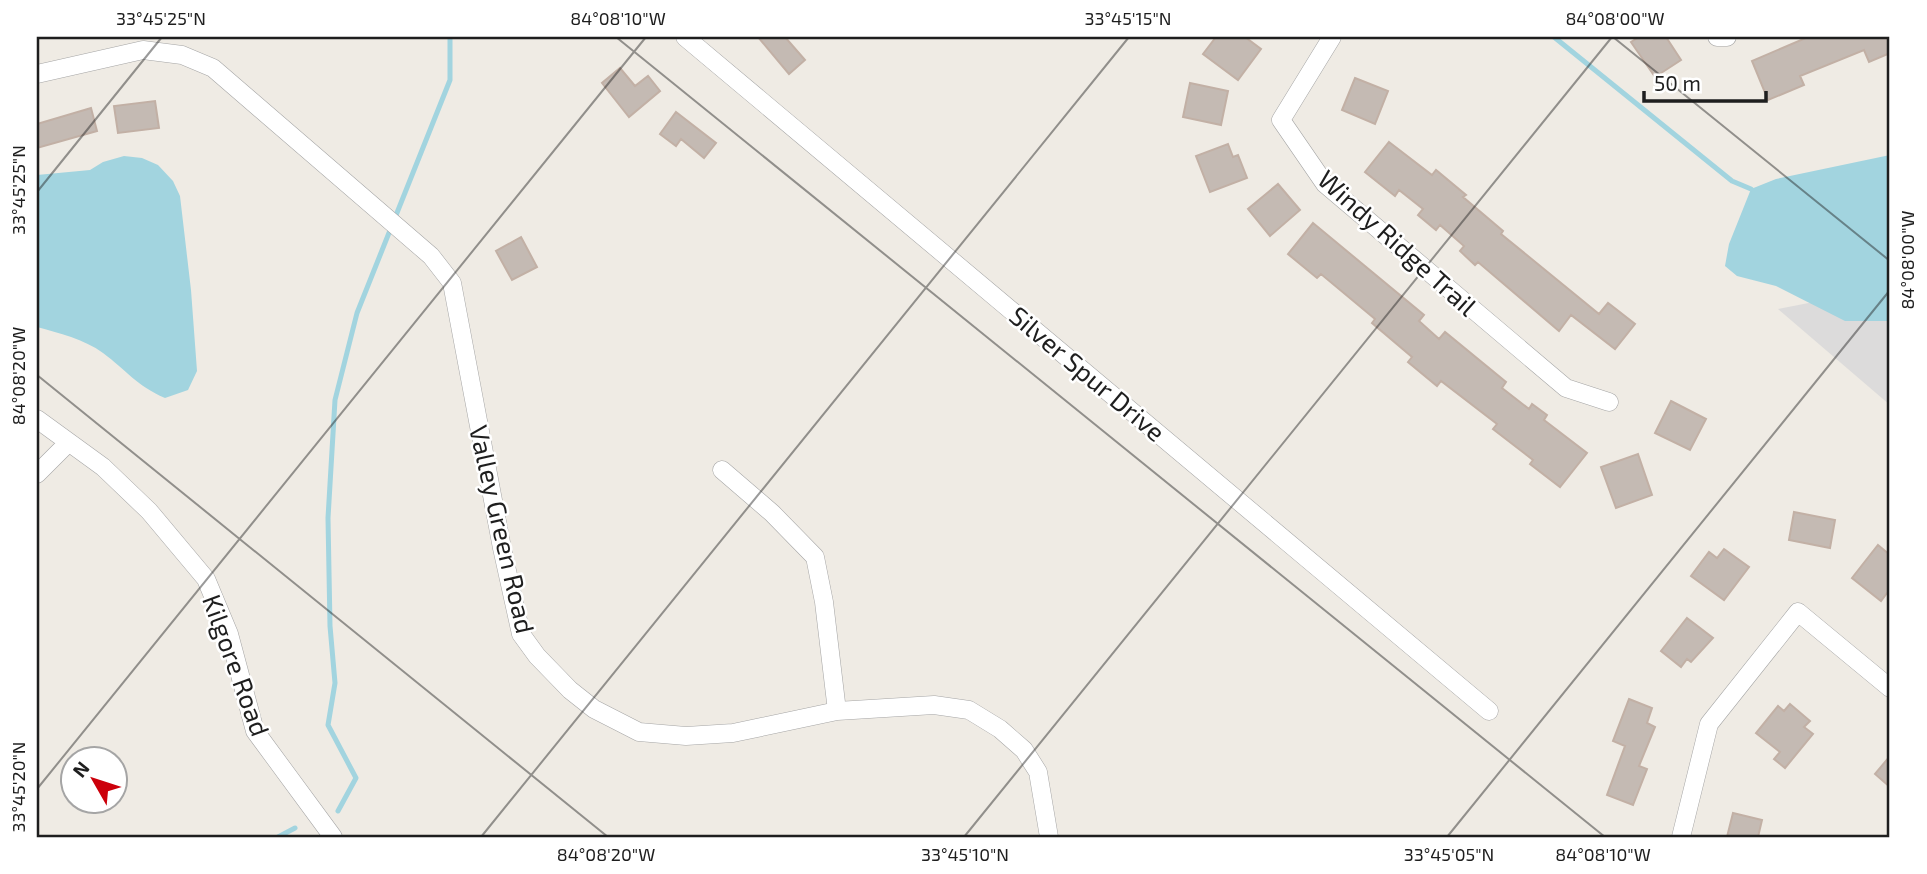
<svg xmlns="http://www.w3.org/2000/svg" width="1927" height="874" font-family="'Exo 2',sans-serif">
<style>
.residential{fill:#dcdbdb}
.water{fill:#a2d4df}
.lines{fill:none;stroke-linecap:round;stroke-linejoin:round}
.stream{stroke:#a2d4df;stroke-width:5}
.building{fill:#c4bab3;stroke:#c2b0a5;stroke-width:2}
.minor-casing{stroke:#a5a5a5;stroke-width:19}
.minor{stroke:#fff;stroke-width:18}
.ticks{fill:none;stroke:#1e1e1e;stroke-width:2;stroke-opacity:0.45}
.labels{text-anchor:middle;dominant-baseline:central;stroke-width:5;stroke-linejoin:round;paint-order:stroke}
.street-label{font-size:26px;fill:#1e1e1e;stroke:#fff}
.neatline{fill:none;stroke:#1e1e1e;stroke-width:2.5}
.ticks-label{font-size:18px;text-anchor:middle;fill:#1e1e1e}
</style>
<rect width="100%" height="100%" fill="#efebe4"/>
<!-- residential -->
<path class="residential" d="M1890 287V405L1778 309Z"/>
<!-- water -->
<path class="water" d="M1890 155V321H1845L1776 286 1737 276 1725 266 1729 244 1751 189 1776 179Z
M124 156 142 158 158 165 173 181 180 196 191 290 197 371 188 390 165 398C137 386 126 370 103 353 84 339 59 333 37 327V175L90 170 103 162Z"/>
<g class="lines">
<!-- stream -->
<path class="stream" d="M1554 37 1732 181 1751 189
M338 811 356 778 328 725 335 683 330 626 328 518 335 400 357 313 450 80V37
M278 837 295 828"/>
</g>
<!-- building -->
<path class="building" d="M758 37H785L805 60 789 74Z
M1216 37H1245L1261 49 1238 80 1203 54Z
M1639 37H1666L1681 60 1655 77 1631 42Z
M1808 37H1890V53L1869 62 1864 50 1800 76 1804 85 1768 100 1752 61Z
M620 68 635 86 648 76 660 91 629 117 602 83Z
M1355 78 1388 91 1375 124 1342 110Z
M1190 83 1228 91 1221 125 1183 117Z
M155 101 159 128 118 133 114 106Z
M91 108 97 131 37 148V124Z
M676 112 716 143 704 158 681 139 676 146 660 134Z
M1389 142 1432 175 1436 170 1466 195 1463 197 1503 231 1501 234 1599 314 1608 303 1635 324 1615 349 1571 315 1559 331 1478 262 1475 265 1460 251 1464 246 1440 225 1436 230 1418 215 1423 209 1399 190 1395 196 1365 172Z
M1228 144 1233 157 1238 155 1247 178 1210 192 1196 156Z
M1278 184 1300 210 1270 236 1248 209Z
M1313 223 1424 315 1419 321 1439 339 1445 332 1506 382 1502 388 1529 409 1532 404 1547 415 1544 420 1587 453 1560 487 1530 464 1533 460 1493 429 1497 424 1441 381 1437 386 1408 362 1412 357 1372 323 1375 319 1321 274 1317 278 1288 254Z
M521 237 537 267 512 280 496 251Z
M1671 401 1706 419 1690 450 1655 433Z
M1638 454 1652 495 1616 508 1601 467Z
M1794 512 1835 520 1830 548 1789 540Z
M1878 545 1890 555V589L1881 601 1852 578Z
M1724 549 1749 567 1724 600 1691 576 1709 552 1717 558Z
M1687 618 1713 638 1691 662 1687 659 1681 667 1661 651Z
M1629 699 1652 708 1647 723 1655 727 1639 766 1647 769 1633 805 1607 795 1625 746 1613 741Z
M1790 704 1810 721 1804 727 1813 734 1785 768 1774 759 1780 752 1756 733 1778 706 1784 711Z
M1890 756V787L1875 774Z
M1733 813 1762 820 1758 837H1727Z"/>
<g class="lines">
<!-- minor casing -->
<g class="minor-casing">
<path id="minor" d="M685 37 1489 711
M1332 37 1281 120 1325 184 1566 388 1609 402
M1717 37H1727
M37 74 143 50 182 55 213 68 431 256 452 283 502 548 521 634 537 656 570 690 594 709 639 732 686 736 733 733 837 711 934 705 969 710 1000 729 1024 750 1038 772 1049 837
M37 419 103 467 149 511 206 579 229 634 255 731 333 837
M722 470 772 513 815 557 824 602 837 711
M37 474 69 442
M1681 837 1709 724 1798 612 1890 688"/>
</g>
<!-- minor -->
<use href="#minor" class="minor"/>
</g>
<!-- ticks -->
<path class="ticks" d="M616 37 1605 837M1613 37 1890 261M37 192 162 37M37 375 608 837M37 789 646 37M481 837 1129 37M964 837 1612 37M1447 837 1890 290"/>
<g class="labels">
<!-- street labels -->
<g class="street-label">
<text transform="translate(1398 242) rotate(42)">Windy Ridge Trail</text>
<text transform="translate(1088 373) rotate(40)">Silver Spur Drive</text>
<text transform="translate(503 529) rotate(77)">Valley Green Road</text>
<text transform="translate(237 665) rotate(70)">Kilgore Road</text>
</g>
</g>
<!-- border -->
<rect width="1927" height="874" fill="none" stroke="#ffffff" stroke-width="77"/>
<!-- north arrow -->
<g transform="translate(94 780) rotate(309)"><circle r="33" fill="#ffffff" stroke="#a5a5a5" stroke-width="2"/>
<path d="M0-5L12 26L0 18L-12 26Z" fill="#cc000b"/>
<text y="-10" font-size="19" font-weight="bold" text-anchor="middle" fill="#1e1e1e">N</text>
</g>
<!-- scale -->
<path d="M1644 91v10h122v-10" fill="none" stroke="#1e1e1e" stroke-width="3.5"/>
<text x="1654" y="91" font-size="21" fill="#1e1e1e" stroke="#ffffff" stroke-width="5" paint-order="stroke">50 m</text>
<rect x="38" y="38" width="1850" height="798" class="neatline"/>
<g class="ticks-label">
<text x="161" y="25">33°45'25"N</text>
<text x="618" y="25">84°08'10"W</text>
<text x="1128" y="25">33°45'15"N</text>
<text x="1615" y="25">84°08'00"W</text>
<text transform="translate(19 190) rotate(-90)" y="6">33°45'25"N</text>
<text transform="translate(1908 260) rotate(-90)" y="6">84°08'00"W</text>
<text transform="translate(19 376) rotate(-90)" y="6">84°08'20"W</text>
<text transform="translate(19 787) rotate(-90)" y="6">33°45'20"N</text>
<text x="606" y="861">84°08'20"W</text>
<text x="965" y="861">33°45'10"N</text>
<text x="1449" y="861">33°45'05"N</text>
<text x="1603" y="861">84°08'10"W</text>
</g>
</svg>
